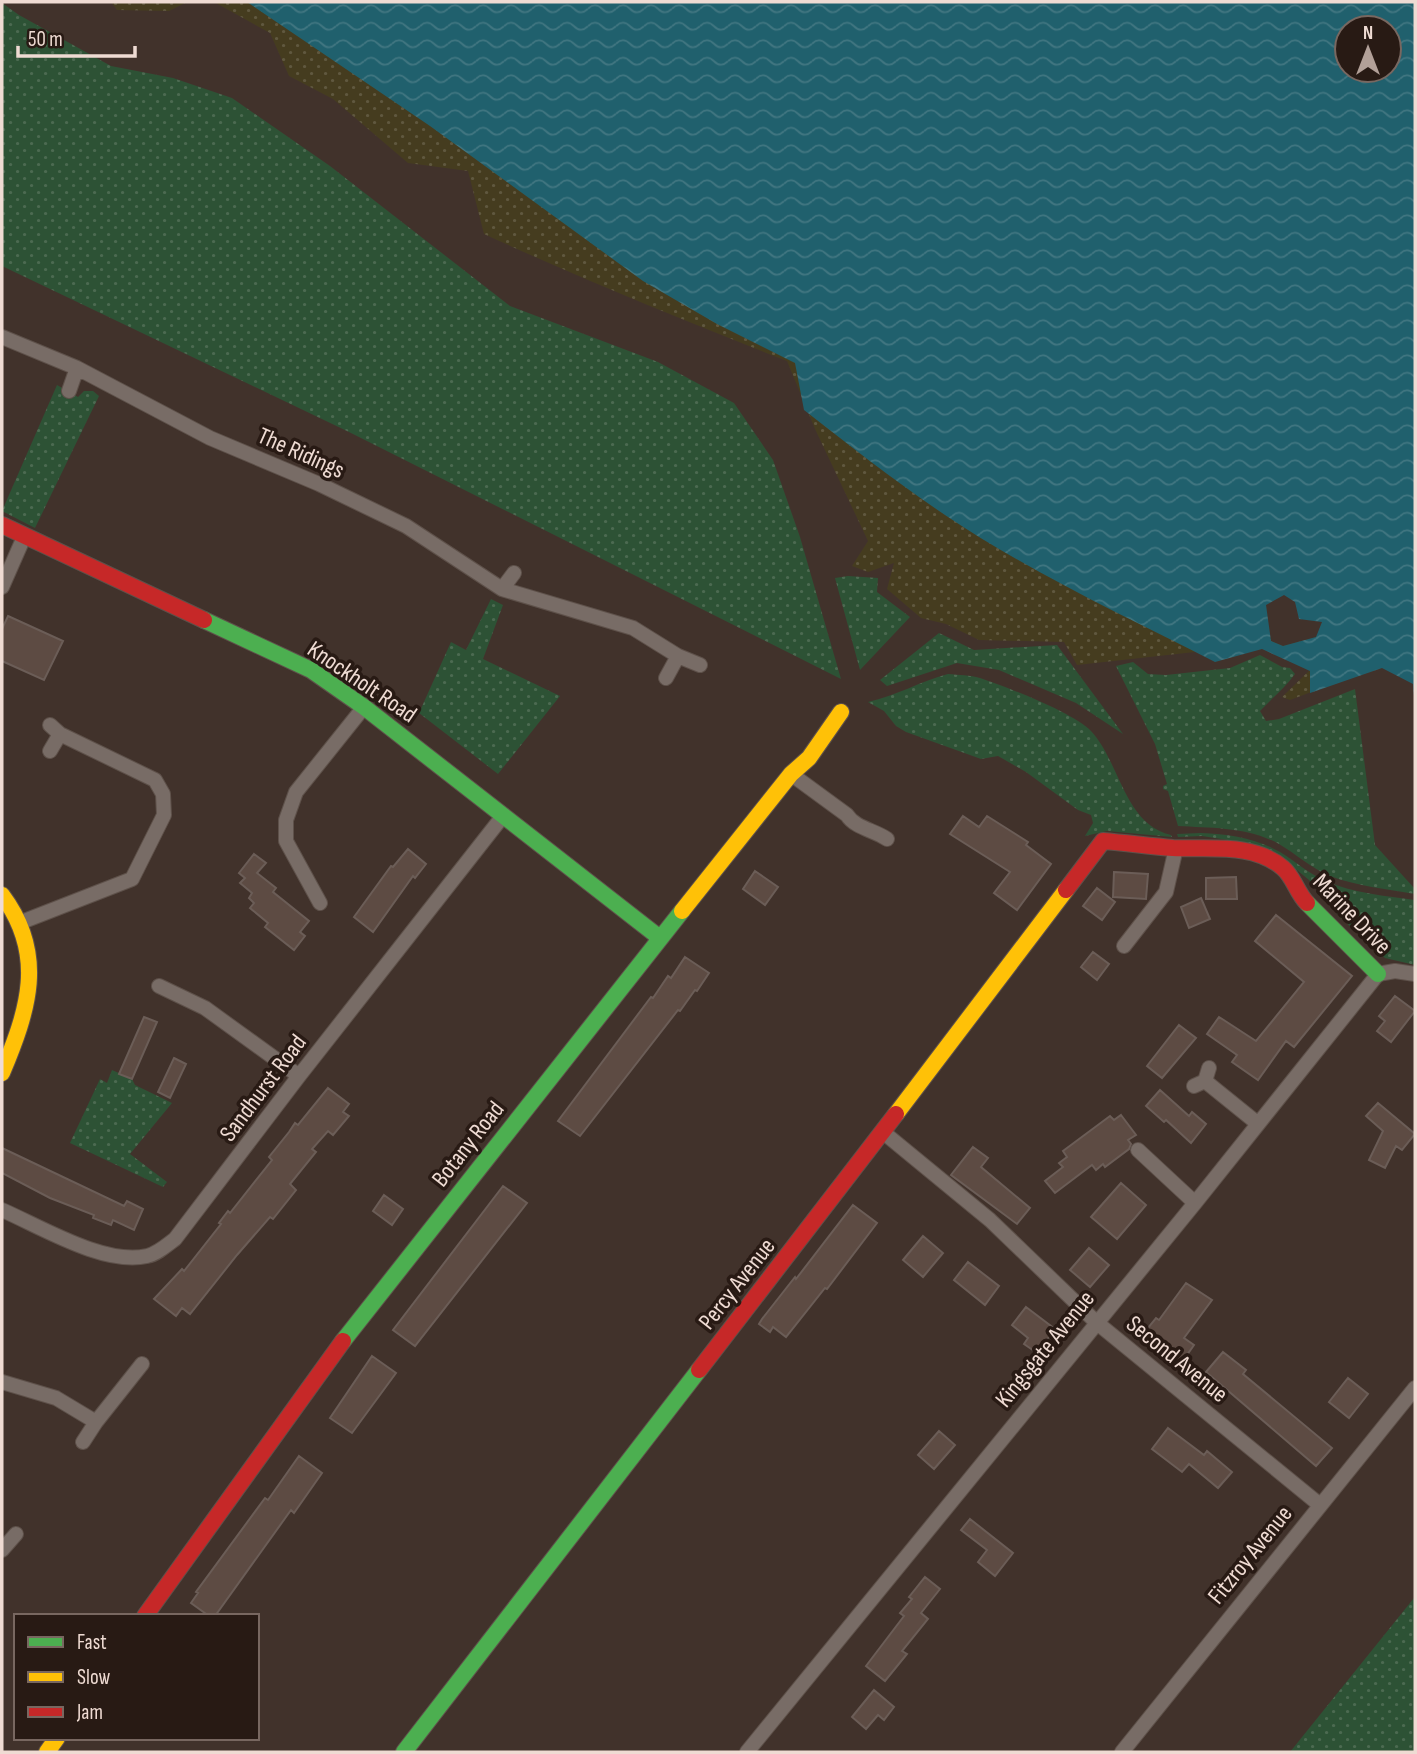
<svg xmlns="http://www.w3.org/2000/svg" width="1417" height="1754" font-family="'Sofia Sans Condensed',sans-serif">
<style>
.grass{fill:url(#grass-dots)}
.sand{fill:url(#sand-dots)}
.water{fill:url(#water-waves);fill-rule:evenodd}
.building{fill:#5d4b43;stroke:#6b5d57;stroke-width:2}
.lines{fill:none;stroke-linecap:round;stroke-linejoin:round}
.street-casing{stroke:#5e514a;stroke-width:16}
.fast-casing{stroke:#5e514a;stroke-width:18}
.slow-casing{stroke:#5e514a;stroke-width:18}
.jam-casing{stroke:#5e514a;stroke-width:18}
.street{stroke:#786c66;stroke-width:14}
.fast{stroke:#4caf50;stroke-width:16}
.slow{stroke:#ffc107;stroke-width:16}
.jam{stroke:#c62828;stroke-width:16}
.labels{text-anchor:middle;dominant-baseline:central;stroke-width:7;stroke-linejoin:round;paint-order:stroke}
.street-label{font-size:24px;fill:#efdbd3;stroke:#281a14}
</style>
<defs>
<pattern id="grass-dots" width="8" height="8" patternUnits="userSpaceOnUse" patternTransform="scale(1.75)"><rect width="8" height="8" fill="#2d5235"/><path d="M2 2h.1M6 6h.1" fill="none" stroke="#4c6a51" stroke-width="1.8" stroke-linecap="round"/></pattern>
<pattern id="sand-dots" width="8" height="8" patternUnits="userSpaceOnUse" patternTransform="scale(1.75)"><rect width="8" height="8" fill="#453c1f"/><path d="M2 2h.1M6 6h.1" fill="none" stroke="#60583f" stroke-width="1.8" stroke-linecap="round"/></pattern>
<pattern id="water-waves" width="16" height="10" patternUnits="userSpaceOnUse" patternTransform="scale(1.75)"><rect width="16" height="10" fill="#20606d"/><path d="M0 5q4-4 8 0t8 0" fill="none" stroke="#417681"/></pattern>
</defs>
<rect width="100%" height="100%" fill="#41322b"/>
<!-- grass -->
<path class="grass" d="M2 3 19 15 111 66 173 78 232 98 330 166 510 306 658 362 734 403 773 460 800 537 841 679 349 432 2 266Z
M57 385 78 397 84 391H93L99 396 35 528 2 511Z
M848 576 878 578 877 592 910 617 860 670 835 578Z
M491 599 503 605 483 659 560 696 498 774 419 713 451 642 466 650Z
M939 633 974 650 1057 645 1123 734 1076 703 999 670 957 663 887 686 880 680Z
M1260 655 1282 667 1290 668 1295 674C1285 688 1272 698 1260 711L1266 721 1279 719 1355 689 1375 845 1415 889V894C1387 889 1356 886 1330 876 1311 868 1296 854 1279 844 1248 827 1212 828 1178 826L1168 791 1163 789V786L1167 784 1155 744 1116 666 1133 662 1148 674 1166 675 1230 668Z
M948 674C959 675 970 675 980 678 1007 687 1074 713 1091 731 1120 762 1124 824 1171 835L1172 837 1107 831 1085 836 1093 823 1091 815 1078 810 1026 772 998 756 981 759 906 732 896 726 884 711 868 702C896 696 921 681 948 674Z
M1201 833C1229 834 1255 838 1280 852 1295 861 1308 873 1325 881 1353 893 1386 896 1415 900V965L1385 958 1339 916 1309 880 1292 866 1241 842 1202 836 1178 837 1177 834Z
M112 1070 132 1079 135 1085 172 1103 130 1154 167 1182 163 1187 70 1143 100 1079 107 1083Z
M1415 1596V1752H1290L1414 1598Z"/>
<!-- sand -->
<path class="sand" d="M111 2H187L169 11 117 10Z
M214 2H422L1267 622 1271 641 1283 646 1317 637 1381 666 1290 700 1282 697 1316 664 1263 648H1231L1077 665 1064 642 979 640 946 624 921 618 887 589 894 563 868 572 852 566 868 541 815 429 787 361C685 321 584 280 484 234L468 171 408 163 333 99 289 76 270 33Z"/>
<!-- water -->
<path class="water" d="M247 2H1415V707L1413 684 1382 668 1310 693V671L1262 649 1215 662C1124 616 1030 572 945 515 896 482 850 446 804 410L795 363 717 324 643 281 430 126ZM1347 28H1389V70H1347ZM1284 595 1295 602 1299 619 1322 622 1316 637 1283 646 1271 641 1266 605Z"/>
<!-- building -->
<path class="building" d="M8 616 63 641 44 680 2 661V629Z
M963 816 979 827 987 816 1028 842 1026 845 1051 864 1017 910 994 893 1010 872 950 834Z
M408 849 426 864 415 878 413 876 373 932 354 917 391 866 393 867Z
M254 854 266 863 257 873 276 888 273 892 309 921 300 932 305 936 294 950 265 927 268 923 250 908 254 903 249 898 252 893 240 883 245 878 239 873Z
M755 871 778 887 765 905 743 889Z
M1114 872 1148 874 1146 899 1113 897Z
M1236 877 1237 899H1206V878Z
M1097 888 1115 902 1102 920 1083 906Z
M1201 898 1210 919 1189 928 1181 907Z
M1276 915 1352 976 1294 1047 1286 1041 1258 1080 1232 1062 1237 1055 1207 1034 1219 1017 1256 1041 1304 982 1255 941Z
M1093 952 1109 964 1097 980 1081 967Z
M685 957 709 973 697 991 695 990 680 1011 678 1010 580 1136 558 1121 651 997 653 998 668 976 671 978Z
M1395 996 1415 1011 1391 1042 1377 1031 1385 1021 1379 1016Z
M144 1017 157 1022 132 1079 119 1074Z
M1179 1025 1196 1038 1162 1078 1147 1066Z
M174 1058 186 1064 170 1098 158 1092Z
M328 1088 349 1104 343 1112 349 1116 333 1135 328 1131 312 1149 316 1152 290 1184 296 1190 273 1219 270 1217 237 1255 190 1314 182 1308 176 1316 154 1299 182 1269 184 1271 221 1224 219 1223 228 1211 230 1213 272 1160 269 1157 289 1132 295 1123 298 1125Z
M1160 1090 1189 1116 1192 1112 1206 1124 1191 1143 1166 1120 1164 1122 1146 1106Z
M1378 1103 1415 1134 1402 1150 1396 1146 1385 1168 1369 1160 1383 1131 1366 1116Z
M1121 1115 1136 1135 1128 1140 1131 1144 1129 1149 1105 1167 1103 1164 1096 1170 1092 1165 1055 1193 1045 1181 1063 1167 1059 1163 1067 1157 1063 1151 1110 1116 1114 1120Z
M973 1147 988 1158 981 1167 1030 1208 1017 1224 951 1175Z
M2 1148 124 1206 127 1201 143 1209 134 1230 113 1220 111 1225 93 1218 94 1215 50 1198 2 1173Z
M1121 1183 1146 1205 1117 1239 1091 1217Z
M503 1186 527 1203 415 1346 393 1330Z
M384 1195 403 1209 392 1225 373 1211Z
M853 1205 877 1223 827 1289 825 1288 786 1337 773 1327 770 1332 759 1324 762 1319 795 1277 796 1279Z
M923 1236 943 1253 923 1277 903 1260Z
M1089 1248 1109 1265 1090 1287 1070 1270Z
M968 1262 999 1286 985 1305 954 1280Z
M1186 1283 1212 1300 1184 1338 1194 1345 1182 1362 1143 1334 1156 1318 1159 1320Z
M1026 1307 1055 1329 1037 1353 1024 1344 1028 1338 1012 1325Z
M1223 1352 1246 1370 1243 1374 1332 1448 1316 1466 1206 1372Z
M372 1356 396 1373 352 1433 330 1418Z
M1348 1378 1368 1394 1349 1418 1329 1402Z
M1168 1428 1204 1455 1207 1451 1232 1472 1218 1488 1189 1464 1182 1472 1152 1449Z
M939 1431 955 1445 934 1469 918 1455Z
M299 1456 322 1473 294 1513 291 1510 215 1616H209L191 1603 198 1593 196 1592 265 1498 268 1500Z
M970 1519 1013 1553 995 1576 978 1562 987 1550 961 1530Z
M925 1577 940 1589 921 1613 928 1619 902 1651 907 1654 885 1681 866 1666 904 1616 900 1613 912 1599 909 1597Z
M874 1690 894 1707 884 1720 878 1715 866 1729 852 1717Z"/>
<g class="lines">
<!-- street casing -->
<g class="street-casing">
<path id="street" d="M2 337 77 368 210 438 319 484 406 526 502 589 633 628 678 656 700 665
M69 391 77 368
M2 587 24 537
M502 589 514 573
M666 678 678 656
M50 751 60 734
M791 774 847 815C855 828 874 830 887 839
M320 903 286 841V820L296 792 364 707
M19 923 132 879 164 815 163 794 155 780 60 734 50 725
M1124 946 1166 892 1176 848
M159 986 205 1008 299 1076
M1205 1081 1257 1123
M1194 1086 1205 1081 1209 1068
M883 1132 990 1220 1096 1322 1320 1505
M1138 1150 1195 1203
M2 1210C41 1227 105 1266 147 1256 157 1254 167 1245 175 1239L299 1076 503 816
M2 1382 56 1398 96 1422
M83 1442 96 1422 142 1364
M2 1550 16 1534
M747 1752 1195 1203 1378 974 1395 971 1415 974
M1122 1752 1415 1388"/>
</g>
<!-- fast casing -->
<g class="fast-casing">
<path id="fast" d="M204 620 311 670 364 707 660 938
M1307 903 1378 974
M343 1341 682 911
M404 1752 699 1370"/>
</g>
<!-- slow casing -->
<g class="slow-casing">
<path id="slow" d="M2 895C47 955 28 1011 2 1073
M682 911 791 774 809 758 841 712
M896 1114 1066 890
M47 1752 57 1738"/>
</g>
<!-- jam casing -->
<g class="jam-casing">
<path id="jam" d="M2 525 204 620
M1066 890 1103 841C1126 843 1150 846 1173 848 1210 850 1253 842 1283 868 1293 876 1297 893 1307 903
M699 1370 896 1114
M145 1616 343 1341"/>
</g>
<!-- street -->
<use href="#street" class="street"/>
<!-- fast -->
<use href="#fast" class="fast"/>
<!-- slow -->
<use href="#slow" class="slow"/>
<!-- jam -->
<use href="#jam" class="jam"/>
</g>
<g class="labels">
<!-- street labels -->
<g class="street-label">
<text transform="translate(301 453) rotate(24)">The Ridings</text>
<text transform="translate(362 682) rotate(34)">Knockholt Road</text>
<text transform="translate(1352 914) rotate(46)">Marine Drive</text>
<text transform="translate(263 1088) rotate(-53)">Sandhurst Road</text>
<text transform="translate(468 1144) rotate(-52)">Botany Road</text>
<text transform="translate(737 1284) rotate(-52)">Percy Avenue</text>
<text transform="translate(1045 1349) rotate(-51)">Kingsgate Avenue</text>
<text transform="translate(1177 1359) rotate(39)">Second Avenue</text>
<text transform="translate(1250 1555) rotate(-51)">Fitzroy Avenue</text>
</g>
</g>
<!-- border -->
<rect width="1417" height="1754" fill="none" stroke="#efdbd3" stroke-width="7"/>
<!-- legend -->
<rect x="14" y="1614" width="245" height="126" fill="#281a14" stroke="#786760" stroke-width="2"/>
<rect x="28" y="1637" width="35" height="10" fill="#4caf50" stroke="#786760" stroke-width="2"/>
<text x="77" y="1649" font-size="21" fill="#efdbd3">Fast</text>
<rect x="28" y="1672" width="35" height="10" fill="#ffc107" stroke="#786760" stroke-width="2"/>
<text x="77" y="1684" font-size="21" fill="#efdbd3">Slow</text>
<rect x="28" y="1707" width="35" height="10" fill="#c62828" stroke="#786760" stroke-width="2"/>
<text x="77" y="1719" font-size="21" fill="#efdbd3">Jam</text>
<!-- north arrow -->
<g transform="translate(1368 49)"><circle r="33" fill="#281a14" stroke="#786760" stroke-width="2"/>
<path d="M0-5L12 26L0 18L-12 26Z" fill="#b2a098"/>
<text y="-10" font-size="19" font-weight="bold" text-anchor="middle" fill="#efdbd3">N</text>
</g>
<!-- scale -->
<path d="M18 46v10h117v-10" fill="none" stroke="#efdbd3" stroke-width="3.5"/>
<text x="28" y="46" font-size="21" fill="#efdbd3" stroke="#281a14" stroke-width="5" paint-order="stroke">50 m</text>
</svg>
